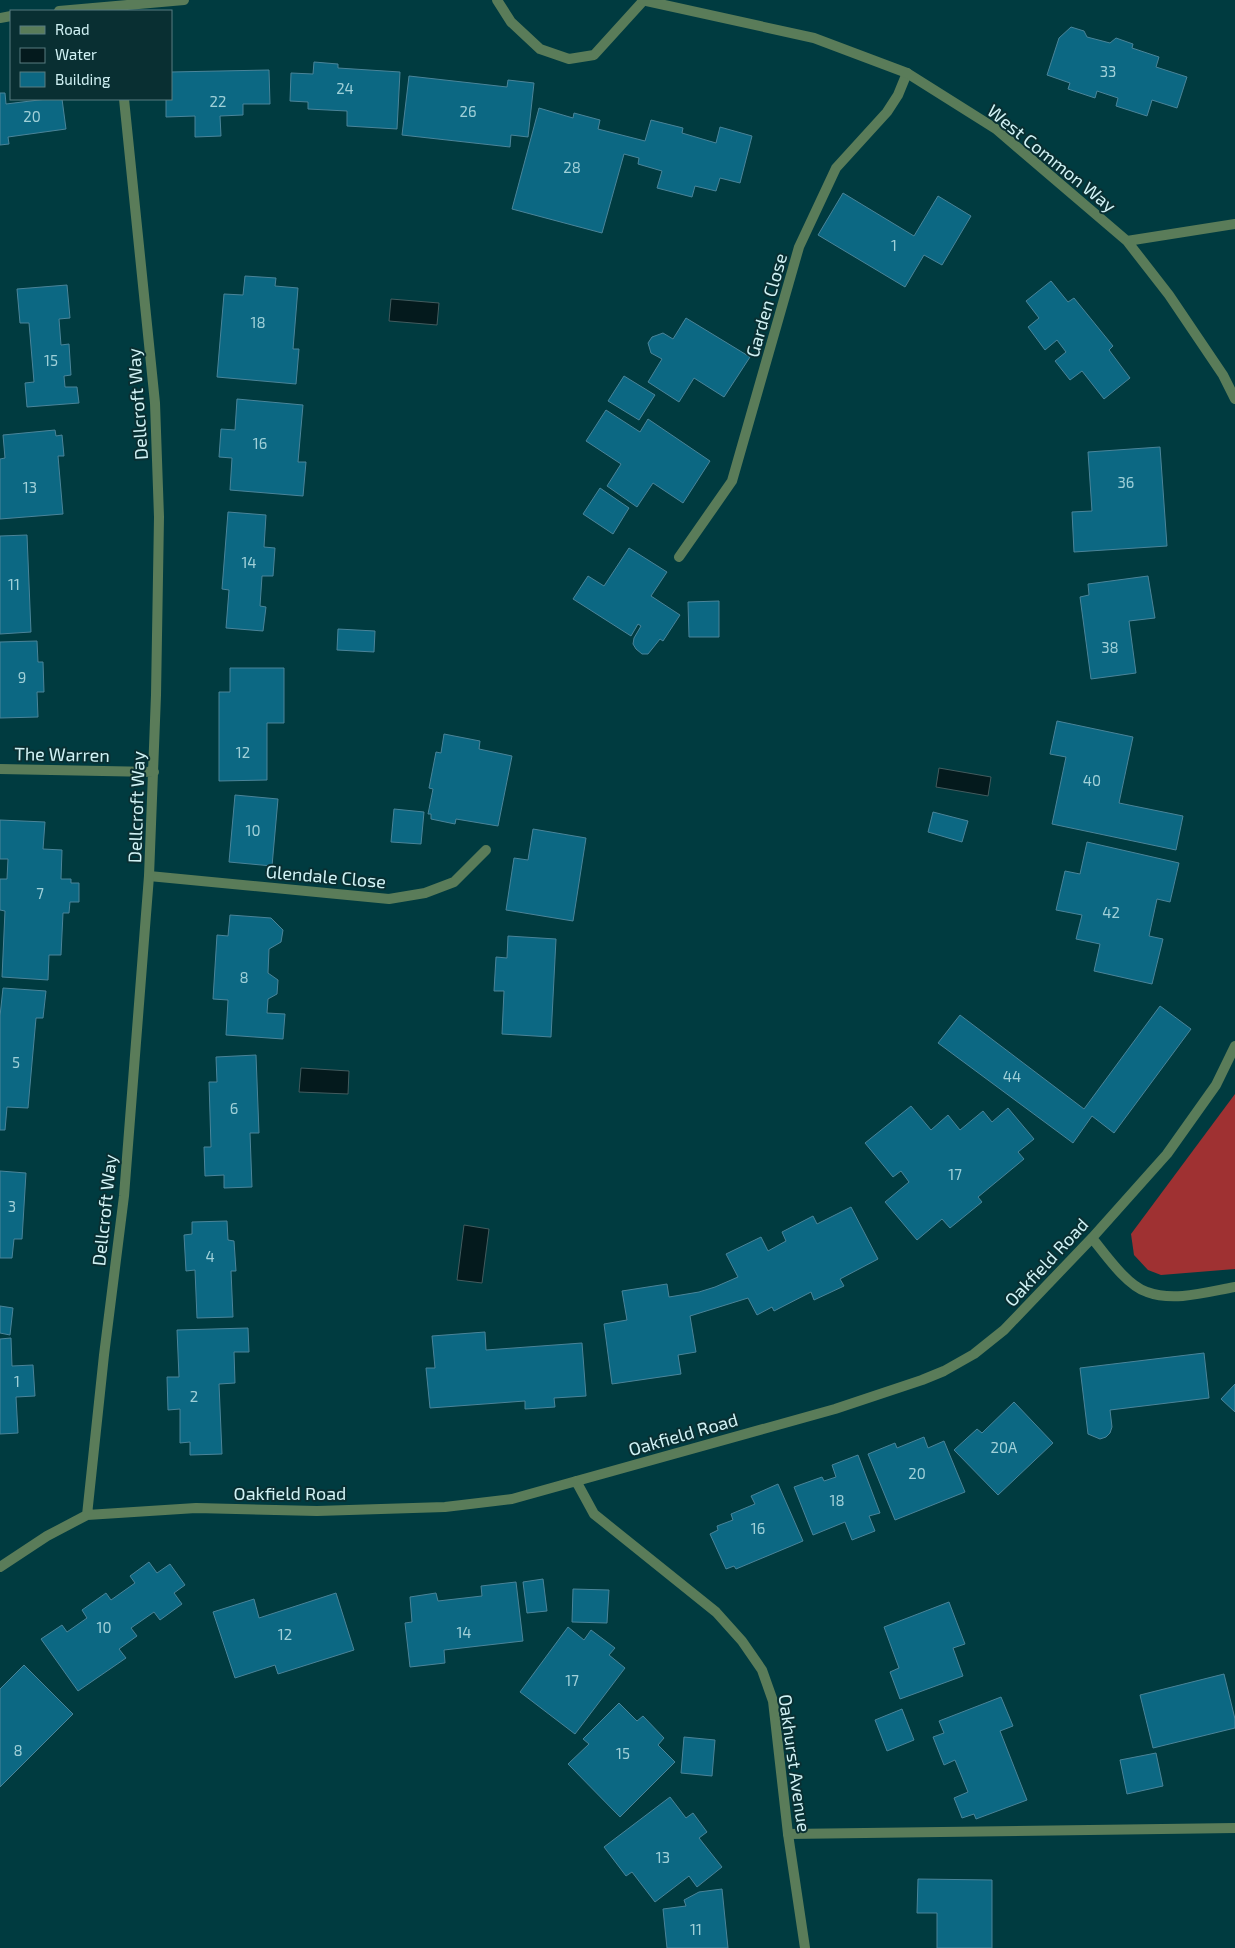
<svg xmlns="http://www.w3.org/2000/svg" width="1235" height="1948" font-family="'Exo 2',sans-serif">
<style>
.forest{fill:#9f3132}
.water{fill:#041a1d;stroke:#425b5e}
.building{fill:#0c6883;stroke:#4a8499}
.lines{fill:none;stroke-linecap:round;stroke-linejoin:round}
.lane{stroke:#5a7c59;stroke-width:10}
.street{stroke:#5a7c59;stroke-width:10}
.labels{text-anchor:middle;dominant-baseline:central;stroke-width:4;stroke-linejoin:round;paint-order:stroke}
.number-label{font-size:15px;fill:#a0d0d8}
.street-label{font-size:18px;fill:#d1f2f5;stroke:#092f32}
</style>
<rect width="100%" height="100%" fill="#003b40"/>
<!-- forest -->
<path class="forest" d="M1235 1094V1269L1161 1275 1148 1270 1134 1255 1131 1234Z"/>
<!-- water -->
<path class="water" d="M391 299 439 303 437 325 389 321Z
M939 768 991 777 988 796 936 787Z
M301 1068 349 1071 348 1094 299 1092Z
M464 1225 489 1229 482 1283 457 1280Z"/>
<!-- building -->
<path class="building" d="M1071 27 1084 31 1087 37 1110 43 1116 38 1133 44 1132 48 1159 57 1156 67 1187 77 1177 108 1152 100 1147 116 1116 106 1118 98 1097 91 1095 98 1068 89 1070 83 1047 75 1059 38Z
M314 62 338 64V68L400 72 397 129 347 126V111L308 109V102L290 101 291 73 313 74Z
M269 70 270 104H243V115L220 116 221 136 195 137V116L166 117V99H171V72Z
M409 76 507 87 508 80 534 83 528 137 511 135 510 147 402 135Z
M0 93H5L6 104 47 99H62L66 129 8 137 9 144 0 145Z
M539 108 573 118 574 113 600 120 598 129 645 141 651 120 683 128 682 133 716 143 720 127 752 136 740 183 720 178 716 191 695 186 692 197 657 188 662 171 638 164 639 158 624 154 602 233 512 209Z
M843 193 914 236 938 196 971 216 942 265 924 255 905 287 818 235Z
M245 276 276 278 275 286 298 288 293 349H299L296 384 217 377 224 294 243 295Z
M1051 281 1068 302 1074 298 1113 346 1109 350 1130 378 1104 399 1082 371 1070 380 1055 361 1066 352 1057 340 1045 350 1028 327 1039 318 1026 301Z
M67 285 70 318 59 319 61 345 69 344 71 375 64 376 65 387H77L79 403 27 407 25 383 34 382 29 323H20L17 289Z
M686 318 750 357 724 397 694 378 679 402 648 382 662 359 651 353 648 343 652 337 663 333 673 339Z
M624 376 655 395 639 420 608 401Z
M237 399 303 405 298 462H306L303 496 230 490 232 458 219 457 221 429 235 430Z
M606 410 640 432 648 419 710 461 683 503 653 483 637 507 607 486 621 464 586 441Z
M55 430 56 436 62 435 64 456H58L63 514 0 519V459L5 458 3 435Z
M1160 447 1167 546 1074 552 1072 512 1092 511 1088 452Z
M600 488 629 508 613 534 583 514Z
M228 512 266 515 264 547 275 548 273 576H262L260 606 266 607 263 631 226 628 229 590 222 589Z
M27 535 31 632 0 634V536Z
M629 548 667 572 651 596 680 615 663 641 660 639 648 654H642L636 649 633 644 634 638 641 626 638 624 631 636 573 599 588 576 604 586Z
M1148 576 1155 618 1129 621 1136 673 1091 679 1080 597 1089 595 1088 584Z
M719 601V637H689L688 602Z
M338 629 375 631 374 652 337 650Z
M37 641 38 662H43L44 692H37L38 717 0 718V642Z
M230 668H284V723H267V780L219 781V692H230Z
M1057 721 1133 737 1119 803 1183 816 1176 850 1052 824 1066 757 1050 754Z
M444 734 480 741 479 749 512 756 498 826 456 819 455 824 431 819V814H428L433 789 429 788 436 752 441 753Z
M235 795 278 799 272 866 229 862Z
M394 809 424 812 421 844 391 842Z
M933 812 968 821 962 842 928 832Z
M0 820 45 822 43 849 62 850 61 879H71V883H79V902H70L69 913H63L61 955H49L48 980 2 977 5 911 0 910V879H7L8 859H0Z
M533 829 586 838 573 921 506 910 514 858 528 860Z
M1087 842 1179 863 1170 902 1157 899 1149 936 1163 939 1152 984 1094 971 1100 944 1076 939 1082 915 1056 910 1065 871 1080 874Z
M230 915 271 918 283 930 281 942 269 949 268 973 278 980 277 994 268 999 267 1013 285 1014 283 1039 226 1035 228 1000 213 999 217 935 228 936Z
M508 936 556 939 551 1037 502 1034 504 991H494L496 957 507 958Z
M3 988 46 991 43 1018H36L28 1108 7 1107 5 1130H0V1016Z
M1160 1006 1191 1029 1114 1133 1092 1116 1073 1143 938 1043 960 1015 1084 1109Z
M256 1055 259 1133H250L252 1187 224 1188V1175L205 1176 204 1147H211L209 1082H217L216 1057Z
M911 1106 931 1130 948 1115 960 1130 983 1111 992 1122 1008 1108 1034 1139 1018 1152 1024 1159 978 1197 982 1202 950 1228 942 1219 917 1240 885 1202 909 1182 901 1171 893 1177 865 1143Z
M0 1171 26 1173 22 1239H14L12 1258H0Z
M851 1207 878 1259 840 1279 844 1286 814 1300 811 1292 774 1311 772 1307 757 1315 748 1298 690 1316 696 1352 678 1355 681 1374 612 1384 604 1324 627 1320 622 1291 667 1284 669 1297 699 1292 715 1287 738 1277 726 1254 761 1237 768 1251 786 1241 782 1232 813 1216 817 1224Z
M227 1221 228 1240 234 1241 236 1271H231L233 1317 197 1318 195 1270 186 1271 184 1235 192 1234V1222Z
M0 1306 13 1308 10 1335 0 1333Z
M248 1328 249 1352H234L235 1383 219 1384 222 1454 190 1455V1442L180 1443V1409L168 1410 167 1377H179L177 1330Z
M485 1332 486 1350 582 1343 586 1396 554 1398 555 1407 525 1409V1401L430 1408 426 1368H435L432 1336Z
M11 1338 12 1366 33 1365 35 1396 16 1397 18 1433 0 1434V1339Z
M1204 1353 1209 1398 1110 1410 1112 1427 1110 1433 1106 1437 1100 1439 1088 1434 1080 1368Z
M1235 1384V1412L1221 1399Z
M1014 1402 1053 1443 998 1495 954 1450 977 1429 982 1433Z
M924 1437 928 1448 944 1441 965 1492 895 1520 868 1454 895 1443 897 1448Z
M858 1455 880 1513 869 1516 875 1531 852 1540 845 1522 813 1535 794 1487 822 1477 824 1481 836 1477 832 1465Z
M778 1484 803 1541 736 1569 734 1566 726 1569 710 1534 718 1530 717 1526 733 1520 731 1514 755 1504 751 1496Z
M149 1562 157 1573 170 1564 185 1585 174 1593 182 1604 160 1620 154 1612 131 1628 137 1636 119 1649 126 1658 78 1691 41 1639 62 1625 67 1632 87 1618 82 1610 106 1593 111 1600 135 1583 130 1576Z
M543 1579 547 1611 527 1613 523 1582Z
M516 1582 523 1641 444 1650 445 1663 410 1667 405 1623 412 1622 410 1597 436 1593 438 1601 482 1596 481 1586Z
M573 1589 609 1590 607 1623 572 1622Z
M336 1593 354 1650 278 1674 275 1665 235 1678 213 1612 254 1599 259 1618Z
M949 1602 965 1644 953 1648 963 1676 900 1699 890 1672 899 1668 884 1627Z
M568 1627 584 1640 591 1630 615 1648 609 1655 625 1668 575 1734 520 1692Z
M24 1665 73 1714 0 1787V1689Z
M1224 1674 1235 1719V1728L1153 1748 1140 1695Z
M1001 1697 1013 1726 1000 1731 1027 1800 976 1819 974 1814 962 1818 954 1798 968 1792 955 1760 944 1765 933 1737 944 1733 939 1721Z
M619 1703 637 1721 643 1716 664 1738 658 1745 675 1762 620 1817 568 1764 589 1744 583 1739Z
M902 1709 914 1740 887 1751 875 1720Z
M684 1737 715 1740 712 1776 681 1773Z
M1156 1753 1163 1786 1127 1794 1120 1760Z
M670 1797 686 1818 693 1813 707 1832 699 1838 722 1867 697 1887 689 1876 655 1902 632 1872 626 1876 604 1847Z
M918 1879 992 1880V1948H937V1913H917Z
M722 1889 728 1948H667L663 1909 686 1906 684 1900 699 1892Z"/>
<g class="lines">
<!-- lane -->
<path class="lane" d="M497 0 511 22 540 49 569 59 594 55 644 0
M679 557 732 481 799 247 836 168 887 112 898 95 907 73
M149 876 389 899 425 893 454 882 486 850
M788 1834 1235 1828"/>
<!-- street -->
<path class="street" d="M642 0 814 38 907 73 996 129 1127 241 1169 295 1223 375 1235 399
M59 11 184 0
M0 18 11 16
M1127 241 1235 224
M0 769 154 772
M1092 1238C1105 1254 1127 1286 1147 1292 1174 1302 1207 1292 1235 1287
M576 1481 594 1514 716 1612 742 1641 762 1670 773 1701 788 1834 805 1948
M87 1515 104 1355 124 1196 149 876 156 695 159 517 155 403 124 99
M0 1567 47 1536 87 1515 196 1508 317 1511 445 1507 512 1499 835 1409 922 1380 944 1371 974 1354 1004 1330 1092 1238 1167 1154 1216 1085 1235 1046"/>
</g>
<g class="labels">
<!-- number labels -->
<g class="number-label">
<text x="1108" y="71">33</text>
<text x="345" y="88">24</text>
<text x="218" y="101">22</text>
<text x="468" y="111">26</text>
<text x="32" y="116">20</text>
<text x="572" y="167">28</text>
<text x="894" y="245">1</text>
<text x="258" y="322">18</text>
<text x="51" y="360">15</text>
<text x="260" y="443">16</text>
<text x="1126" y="482">36</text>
<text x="30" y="487">13</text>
<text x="249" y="562">14</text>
<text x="14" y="584">11</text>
<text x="1110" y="647">38</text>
<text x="22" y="677">9</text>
<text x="243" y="752">12</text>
<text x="1092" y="780">40</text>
<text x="253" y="830">10</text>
<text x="40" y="893">7</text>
<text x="1111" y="912">42</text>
<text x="244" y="977">8</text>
<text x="16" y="1062">5</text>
<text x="1012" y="1076">44</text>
<text x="234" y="1108">6</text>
<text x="955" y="1174">17</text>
<text x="12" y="1206">3</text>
<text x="210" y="1256">4</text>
<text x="17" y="1381">1</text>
<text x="194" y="1396">2</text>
<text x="1004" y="1447">20A</text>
<text x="917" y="1473">20</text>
<text x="837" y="1500">18</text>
<text x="758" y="1528">16</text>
<text x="104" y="1627">10</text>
<text x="464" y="1632">14</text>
<text x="285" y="1634">12</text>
<text x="572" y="1680">17</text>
<text x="18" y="1750">8</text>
<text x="623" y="1753">15</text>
<text x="663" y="1857">13</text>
<text x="696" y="1929">11</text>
</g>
<!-- street labels -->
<g class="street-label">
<text transform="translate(1052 158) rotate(39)">West Common Way</text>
<text transform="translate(766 305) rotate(-74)">Garden Close</text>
<text transform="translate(137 404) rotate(-94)">Dellcroft Way</text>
<text transform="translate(62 754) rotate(1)">The Warren</text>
<text transform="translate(136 807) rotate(-88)">Dellcroft Way</text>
<text transform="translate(326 876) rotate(5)">Glendale Close</text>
<text transform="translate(104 1210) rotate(-84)">Dellcroft Way</text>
<text transform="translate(1046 1262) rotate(-47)">Oakfield Road</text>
<text transform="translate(683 1434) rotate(-16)">Oakfield Road</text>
<text x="290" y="1493">Oakfield Road</text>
<text transform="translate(795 1763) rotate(82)">Oakhurst Avenue</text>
</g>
</g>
<!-- legend -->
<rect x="10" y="10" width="162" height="90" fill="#092f32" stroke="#597d80"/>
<rect x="20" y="26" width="25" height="8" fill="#5a7c59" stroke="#597d80"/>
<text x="55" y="35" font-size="15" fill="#d1f2f5">Road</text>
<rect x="20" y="48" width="25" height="15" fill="#041a1d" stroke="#597d80"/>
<text x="55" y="60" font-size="15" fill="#d1f2f5">Water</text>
<rect x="20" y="72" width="25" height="15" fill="#0c6883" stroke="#597d80"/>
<text x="55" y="85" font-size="15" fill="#d1f2f5">Building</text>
</svg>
